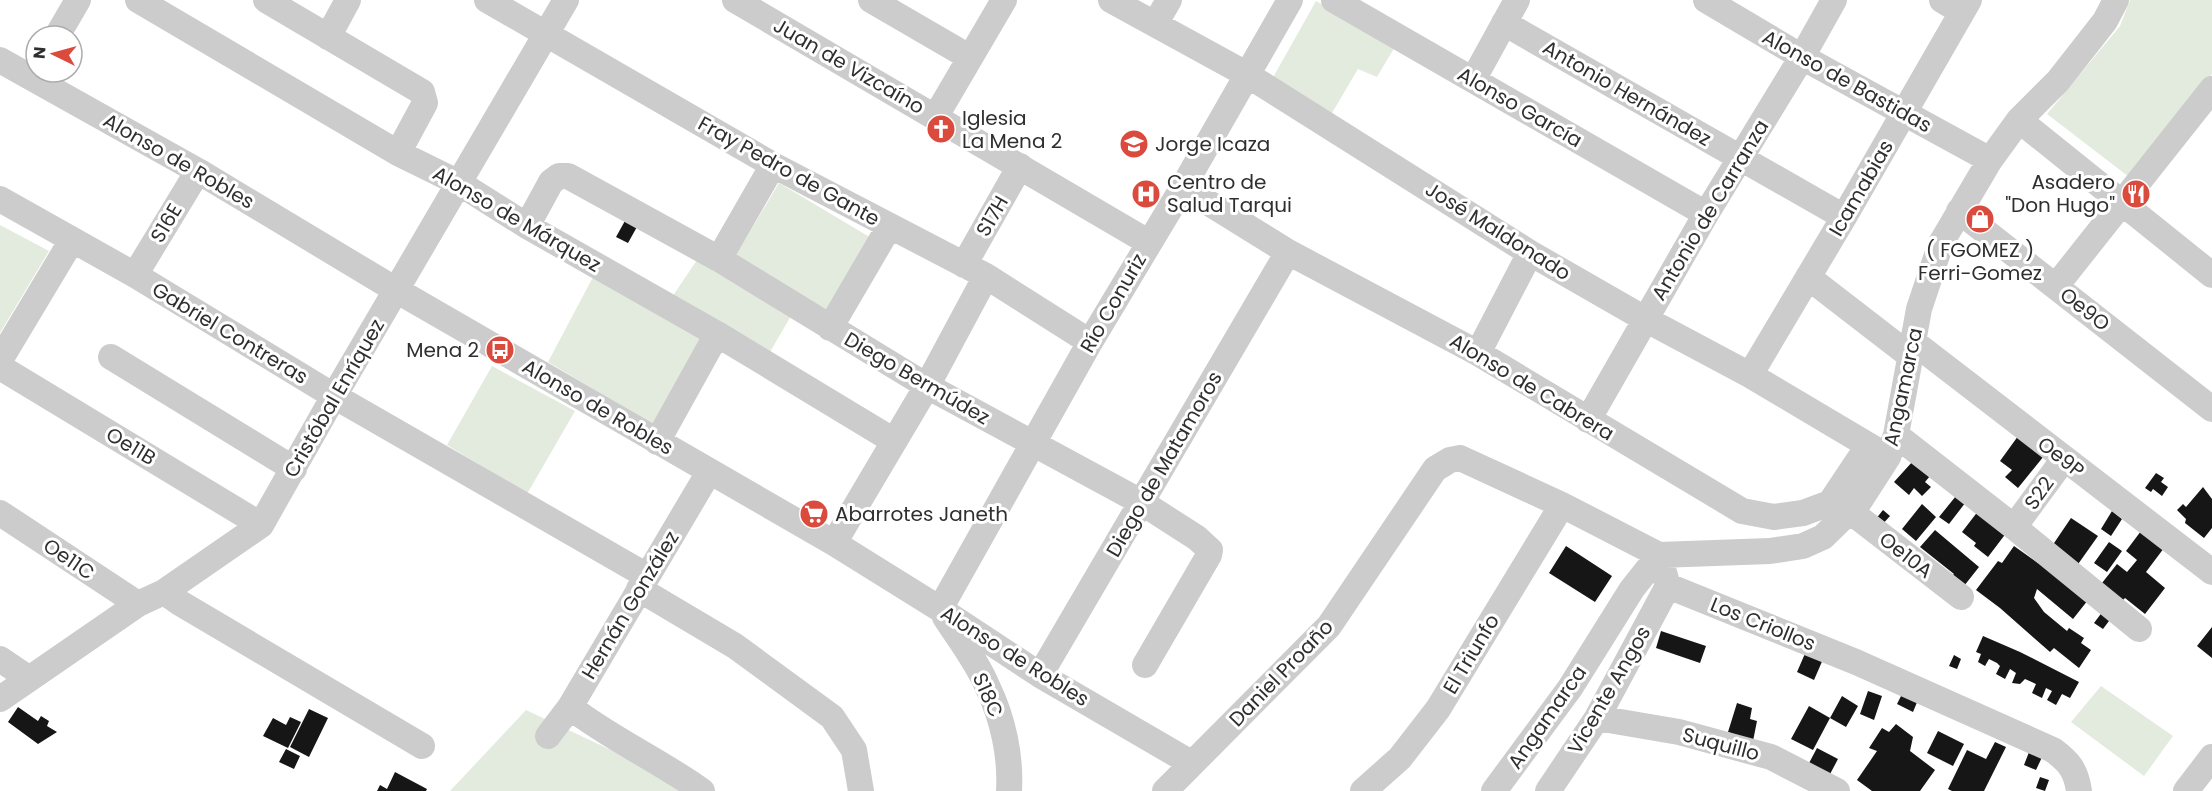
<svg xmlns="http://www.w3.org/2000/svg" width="2212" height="791" font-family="Poppins,sans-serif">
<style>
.green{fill:#e3ebde}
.building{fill:#161616}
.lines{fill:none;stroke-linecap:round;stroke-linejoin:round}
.minor{stroke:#ccc;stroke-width:26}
.labels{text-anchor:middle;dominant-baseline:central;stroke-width:6;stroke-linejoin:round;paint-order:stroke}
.street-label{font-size:20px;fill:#2f2f2f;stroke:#fff}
.poi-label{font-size:20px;fill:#2f2f2f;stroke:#fff;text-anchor:start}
</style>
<rect width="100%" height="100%" fill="#fff"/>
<!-- green -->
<path class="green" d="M2130 0H2212V74L2133 180 2047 114 2120 26Z
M1316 1 1396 45 1377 77 1358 69 1329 118 1271 81Z
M779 183 873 239 830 312 736 255Z
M0 225 49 251 0 333Z
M697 260 791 316 767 357 670 300Z
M593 277 704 336 657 427 548 362Z
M492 366 575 411 527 494 447 445Z
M2101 686 2173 736 2144 776 2071 722Z
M526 710 698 791H450Z"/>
<!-- building -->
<path class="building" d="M626 219 638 225 628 243 616 237Z
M2021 432 2048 451 2018 488 2005 477 2012 470 2000 461Z
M1913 461 1930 476 1925 482 1931 487 1922 496 1914 488 1909 495 1894 482Z
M2156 473 2164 478 2161 482 2168 487 2162 496 2153 489 2151 492 2145 488Z
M2203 487 2212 499V528L2204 538 2185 523 2186 519 2177 510 2183 504 2186 507Z
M1960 491 1969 498 1949 524 1939 517Z
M1922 504 1936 517 1916 541 1902 529Z
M1982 506 2010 528 1988 557 1974 546 1976 543 1962 532Z
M1883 510 1890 516 1881 526 1875 520Z
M2112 511 2122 519 2111 536 2101 529Z
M2071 518 2098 536 2076 567 2050 549Z
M2144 527 2167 544 2146 572 2165 588 2145 614 2125 598 2123 600 2102 583 2117 564 2127 572 2137 560 2126 551Z
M1935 530 1979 567 1964 586 1952 576 1954 574 1920 547Z
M2109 542 2122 551 2107 572 2094 563Z
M1566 546 1612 576 1595 602 1549 573Z
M2014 546 2038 563 2044 556 2092 595 2073 619 2037 589 2034 598 2044 612 2067 631 2069 628 2084 638 2081 643 2091 650 2079 668 2054 648 2050 652 2000 608 1976 590 1998 561 2002 563Z
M2106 607 2115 613 2103 629 2094 623Z
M2212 627V658L2197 646Z
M1661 631 1706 646 1700 663 1656 648Z
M1983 636 2020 652 2079 682 2070 698 2062 694 2056 705 2047 700 2052 691 2046 688 2042 698 2032 693 2036 684 2025 679 2020 684 2012 683 2016 673 2010 669 2005 679 1996 674 2000 666 1997 663 1989 659 1985 666 1978 662 1981 654 1976 652Z
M1807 649 1824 657 1814 680 1797 672Z
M1954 655 1961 659 1957 669 1949 666Z
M1905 688 1920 695 1913 712 1897 704Z
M1868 691 1882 696 1874 720 1860 714Z
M1842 696 1858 706 1846 727 1830 718Z
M1737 703 1752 708 1750 719 1757 721 1753 741 1728 732Z
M1809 706 1830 718 1813 750 1791 739Z
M18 707 38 721 41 716 49 721 47 726 57 732 38 744 8 722Z
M309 709 328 718 309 757 290 747Z
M290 717 301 722 288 748 263 736 273 718 286 725Z
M1896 724 1913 737 1910 751 1935 770 1920 791H1872L1857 780 1877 751 1869 748 1882 728 1889 732Z
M1938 731 1964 744 1953 766 1927 753Z
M1995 742 2006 747 1984 791H1952L1948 789 1967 750 1986 759Z
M2031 747 2044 753 2036 770 2024 765Z
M1817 748 1838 759 1829 776 1808 765Z
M286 749 300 756 294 769 279 762Z
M395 772 427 789 426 791H377L380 785 387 789Z
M2040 777 2049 780 2045 791 2036 788Z"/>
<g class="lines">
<!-- minor -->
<path class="minor" d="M138 0 398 153 459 183 527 226 717 334 894 441
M266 0 422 92 425 103 398 153
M487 0 773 165 986 276 1090 342
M735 0 1148 242
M871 0 969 57
M1111 0 1246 74 1530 253 1645 319 1750 375 1888 457
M1334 0 1706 214
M1706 0 1802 57 1990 160
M1942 0 1962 12
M1504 23 1844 217
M1155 24 1169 0
M57 36 78 0
M328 37 348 0
M0 60 198 171 396 290 834 543 940 609 1040 675 1191 763
M1473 80 1517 0
M936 116 1004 0
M2019 120 2212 275
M1183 187 1288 252 1478 353 1742 511 1774 517 1803 513 1830 503 1868 446
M0 199 135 275 334 396 647 576
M1959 211 2212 409
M527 226 551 182 559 176H568L719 259 927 386 1141 502 1197 538 1210 550 1209 555 1145 665
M719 259 773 165
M964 265 1020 166
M135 275 198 171
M1808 277 1909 355
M2056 286 2212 89
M830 328 889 227
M1912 341 2212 572
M1478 353 1530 253
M111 357 294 469
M0 360 72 240
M0 367 261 525
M1750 375 1844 217 1969 0
M1588 420 1706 214 1802 57 1834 0
M1896 435 2014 527 2139 629
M657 442 717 334
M1851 512 1961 597
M0 513 138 604
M2014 527 2064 459
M834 543 927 386 986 276
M1659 555 1770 551 1803 546 1823 537 1859 502 1888 457 1896 435 1919 309 1941 243 1990 160 2019 120 2058 81 2105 21 2116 0
M639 589 735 646 832 717 854 750 861 791
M164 592 180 603 422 746
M940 609 1090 342 1183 187 1290 0
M945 617C959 639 978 663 988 688 1003 719 1011 756 1009 791
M0 659 28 678
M1040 675 1288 252
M0 699 138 604 164 592 261 525 334 396 566 0
M570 707C611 739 659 760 702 791
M1597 718 1679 732 1771 757 1837 791
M548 736 570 707 709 472
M1165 791 1329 626 1435 469 1450 460 1460 458 1562 505 1659 555 1668 586 1856 662 2053 750C2069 762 2076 770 2079 791
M1363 791 1400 758 1438 709 1562 505
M1494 791 1570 688 1632 589 1659 555
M1548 791 1597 718 1668 586
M2186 791 2212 757"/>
</g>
<!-- icons -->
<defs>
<g id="church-disc" transform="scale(1.5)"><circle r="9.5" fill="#da4a3d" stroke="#fff"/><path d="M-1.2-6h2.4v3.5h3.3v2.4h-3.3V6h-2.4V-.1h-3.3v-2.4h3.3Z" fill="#fff"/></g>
<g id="school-disc" transform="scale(1.5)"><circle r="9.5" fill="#da4a3d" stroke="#fff"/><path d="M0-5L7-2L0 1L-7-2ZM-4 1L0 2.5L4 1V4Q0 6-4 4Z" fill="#fff"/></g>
<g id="hospital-disc" transform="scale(1.5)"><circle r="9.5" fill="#da4a3d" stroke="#fff"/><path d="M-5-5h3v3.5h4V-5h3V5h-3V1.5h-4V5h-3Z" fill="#fff"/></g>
<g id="restaurant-disc" transform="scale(1.5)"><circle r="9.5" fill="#da4a3d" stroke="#fff"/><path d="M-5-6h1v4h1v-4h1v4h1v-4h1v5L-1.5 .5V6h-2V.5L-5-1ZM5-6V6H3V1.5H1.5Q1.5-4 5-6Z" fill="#fff"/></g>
<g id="shop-disc" transform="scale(1.5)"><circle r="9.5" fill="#da4a3d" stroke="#fff"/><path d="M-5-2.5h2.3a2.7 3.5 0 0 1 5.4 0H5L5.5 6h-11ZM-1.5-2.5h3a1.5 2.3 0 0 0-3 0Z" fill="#fff"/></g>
<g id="bus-disc" transform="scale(1.5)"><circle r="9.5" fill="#da4a3d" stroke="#fff"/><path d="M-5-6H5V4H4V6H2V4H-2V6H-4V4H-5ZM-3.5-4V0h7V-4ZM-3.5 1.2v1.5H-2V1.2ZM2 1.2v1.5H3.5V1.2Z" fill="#fff"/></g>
<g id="supermarket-disc" transform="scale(1.5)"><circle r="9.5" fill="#da4a3d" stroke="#fff"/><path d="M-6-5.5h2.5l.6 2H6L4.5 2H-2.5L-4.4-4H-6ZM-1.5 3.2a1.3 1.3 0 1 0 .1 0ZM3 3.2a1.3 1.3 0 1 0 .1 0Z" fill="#fff"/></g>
</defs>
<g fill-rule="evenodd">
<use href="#church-disc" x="941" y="129"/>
<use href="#school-disc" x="1134" y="144"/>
<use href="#hospital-disc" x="1146" y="194"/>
<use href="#restaurant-disc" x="2136" y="194"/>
<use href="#shop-disc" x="1980" y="219"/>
<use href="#bus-disc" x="500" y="350"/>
<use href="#supermarket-disc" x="814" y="514"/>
</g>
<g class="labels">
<!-- street labels -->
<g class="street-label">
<text transform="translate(849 66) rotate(30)">Juan de Vizcaíno</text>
<text transform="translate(1847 81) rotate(29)">Alonso de Bastidas</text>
<text transform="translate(1627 93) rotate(30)">Antonio Hernández</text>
<text transform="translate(1520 107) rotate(30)">Alonso García</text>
<text transform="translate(179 161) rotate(30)">Alonso de Robles</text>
<text transform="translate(789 171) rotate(29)">Fray Pedro de Gante</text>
<text transform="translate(1861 188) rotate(-60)">Icamabias</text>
<text transform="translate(1710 210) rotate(-59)">Antonio de Carranza</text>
<text transform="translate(992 216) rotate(-60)">S17H</text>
<text transform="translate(517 219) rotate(30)">Alonso de Márquez</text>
<text transform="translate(166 223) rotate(-59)">S16E</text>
<text transform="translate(1498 231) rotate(32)">José Maldonado</text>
<text transform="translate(1113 303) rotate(-60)">Río Conuriz</text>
<text transform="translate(2085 309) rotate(38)">Oe9O</text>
<text transform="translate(230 333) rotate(31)">Gabriel Contreras</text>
<text transform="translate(917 378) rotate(30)">Diego Bermúdez</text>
<text transform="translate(1532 387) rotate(31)">Alonso de Cabrera</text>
<text transform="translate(1903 387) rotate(-78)">Angamarca</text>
<text transform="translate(334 398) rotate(-60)">Cristóbal Enríquez</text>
<text transform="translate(598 407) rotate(30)">Alonso de Robles</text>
<text transform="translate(131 446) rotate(31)">Oe11B</text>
<text transform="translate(2061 457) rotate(38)">Oe9P</text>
<text transform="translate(1164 464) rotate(-60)">Diego de Matamoros</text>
<text transform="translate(2039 493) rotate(-54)">S22</text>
<text transform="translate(1906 555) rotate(38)">Oe10A</text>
<text transform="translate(69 559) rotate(34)">Oe11C</text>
<text transform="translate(630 605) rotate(-59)">Hernán González</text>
<text transform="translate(1763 624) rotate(22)">Los Criollos</text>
<text transform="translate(1471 654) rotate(-59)">El Triunfo</text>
<text transform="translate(1015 656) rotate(32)">Alonso de Robles</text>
<text transform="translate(1281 673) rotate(-46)">Daniel Proaño</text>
<text transform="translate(1609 690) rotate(-60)">Vicente Angos</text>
<text transform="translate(988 695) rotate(66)">S18C</text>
<text transform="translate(1547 717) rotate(-55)">Angamarca</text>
<text transform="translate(1721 744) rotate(15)">Suquillo</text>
</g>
<!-- poi labels -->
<g class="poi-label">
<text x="962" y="118">Iglesia<tspan x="962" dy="23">La Mena 2</tspan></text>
<text x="1155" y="144">Jorge Icaza</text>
<text x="1167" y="182">Centro de<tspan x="1167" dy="23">Salud Tarqui</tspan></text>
<text x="2115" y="182" text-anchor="end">Asadero<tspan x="2115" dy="23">"Don Hugo"</tspan></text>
<text x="1980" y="250" text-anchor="middle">( FGOMEZ )<tspan x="1980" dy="23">Ferri-Gomez</tspan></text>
<text x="479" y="350" text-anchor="end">Mena 2</text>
<text x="835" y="514">Abarrotes Janeth</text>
</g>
</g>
<!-- north arrow -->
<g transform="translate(54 54) rotate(275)"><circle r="28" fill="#ffffff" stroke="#acacac" stroke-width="1.5"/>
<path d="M0-4.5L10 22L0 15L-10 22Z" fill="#da4a3d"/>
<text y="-9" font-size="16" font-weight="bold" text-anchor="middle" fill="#2f2f2f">N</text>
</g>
</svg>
